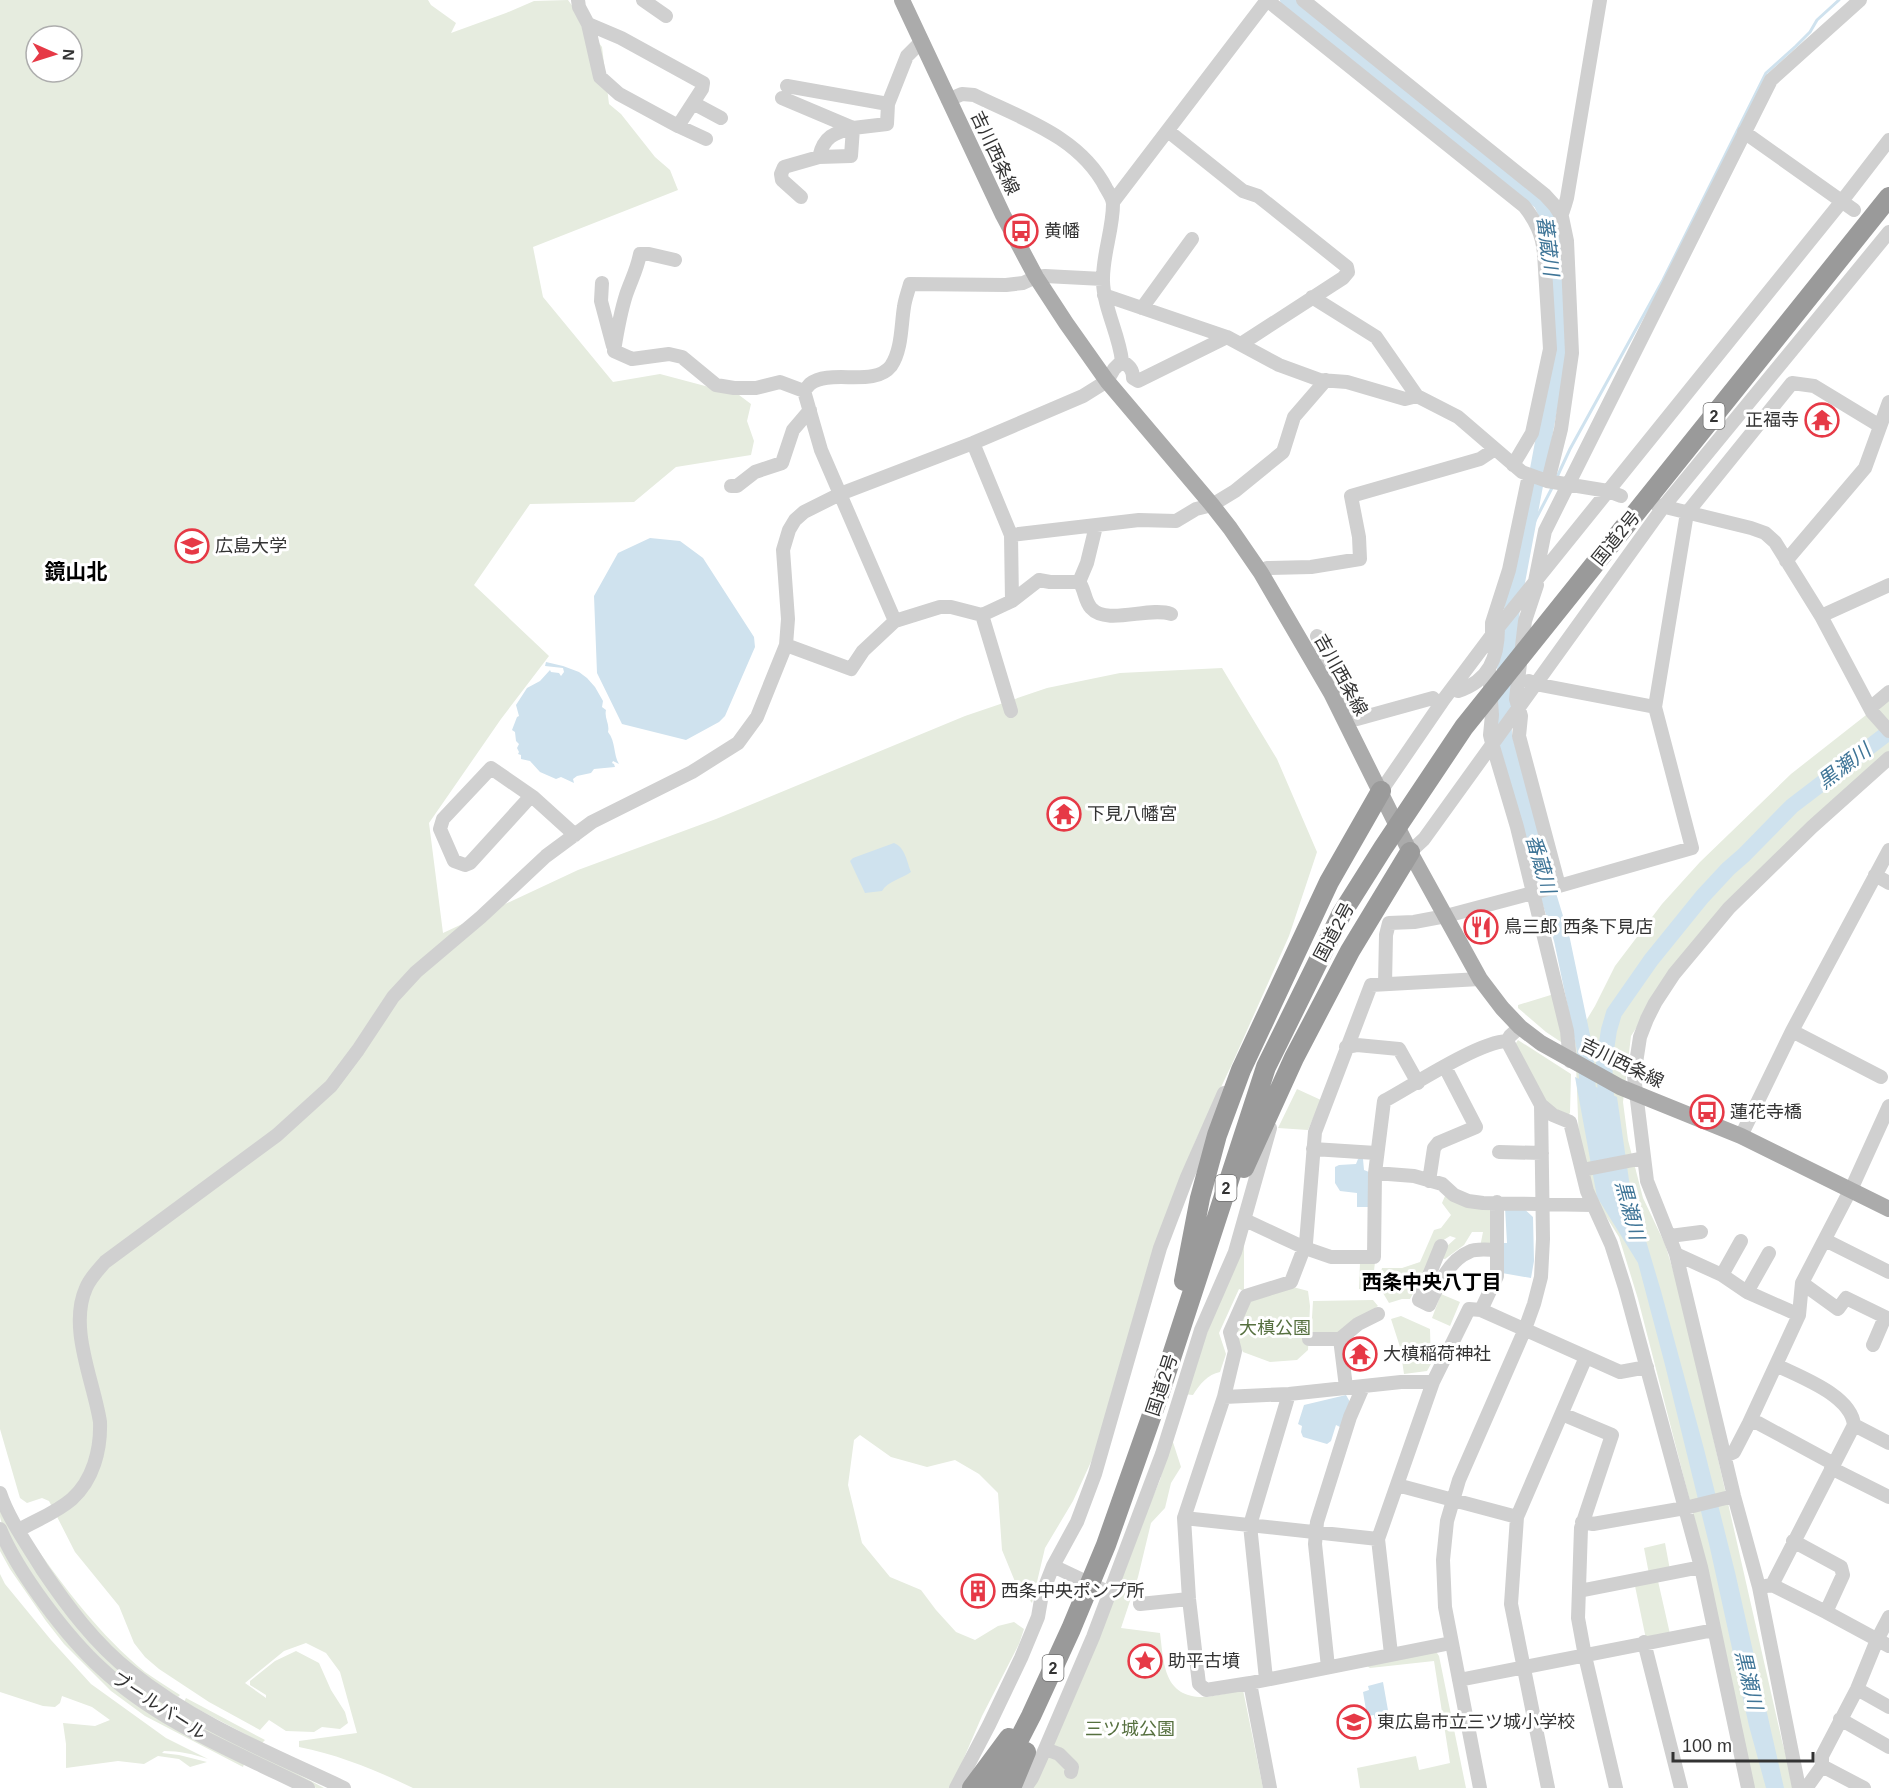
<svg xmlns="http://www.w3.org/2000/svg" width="1889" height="1788" font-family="Arial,'Noto Sans JP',sans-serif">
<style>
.green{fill:#e6ecdf;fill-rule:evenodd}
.water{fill:#cfe2ee}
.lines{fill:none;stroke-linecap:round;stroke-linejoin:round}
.stream{stroke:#cfe2ee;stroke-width:3}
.river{stroke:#cfe2ee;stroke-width:16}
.minor{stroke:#d0d0d0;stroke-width:14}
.major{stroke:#ababab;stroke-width:16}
.highway{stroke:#9a9a9a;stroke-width:20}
.labels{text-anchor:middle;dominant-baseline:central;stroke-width:6;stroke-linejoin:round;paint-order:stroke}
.shield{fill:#fff;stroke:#707070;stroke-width:1.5}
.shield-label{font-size:16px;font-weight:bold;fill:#333}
.street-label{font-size:18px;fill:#333;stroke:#fff}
.poi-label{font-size:18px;fill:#333;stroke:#fff;text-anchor:start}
.park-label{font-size:18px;fill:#56703f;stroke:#fff}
.water-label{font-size:20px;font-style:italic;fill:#3f7597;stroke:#fff}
.neighbourhood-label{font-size:20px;font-weight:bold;fill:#000;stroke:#fff}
.quarter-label{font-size:21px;font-weight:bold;fill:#000;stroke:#fff}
</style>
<rect width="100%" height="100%" fill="#fff"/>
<!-- green -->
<path class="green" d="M0 0H428L431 5 456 23 451 33 506 13 534 1 568 0 602 47 609 104 621 114 655 157 670 170 678 190 533 247 543 297 613 382 660 374 739 395 751 404 747 421 754 441 751 455 676 467 634 502 530 504 474 585 549 656 501 719 429 823 443 933 578 870 716 819 965 716 1047 688 1120 673 1222 668 1277 759 1317 852 1289 936 1232 1064 1195 1142 1172 1207 1096 1451 1073 1501 1045 1548 1032 1603 1016 1584 1002 1550 998 1493 979 1474 955 1460 927 1467 891 1457 860 1435 854 1440 848 1485 862 1543 890 1577 921 1590 936 1610 956 1632 975 1640 998 1626 1014 1622 1024 1629 1019 1644 982 1716 951 1788H413C376 1770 339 1755 299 1747V1741L357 1733 340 1672 326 1653 306 1643 284 1651 245 1683 266 1698V1695L250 1685V1681L275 1661 296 1651 319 1663 331 1690 345 1712 348 1723 340 1729 322 1727 314 1732 286 1731 269 1720 260 1730 209 1702 159 1669 145 1657 134 1643 119 1606 75 1552 49 1501 42 1498 27 1503 20 1498 0 1429ZM36 36H72V72H36Z
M1889 697V751L1820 811 1677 966 1631 1036 1623 1102 1628 1140 1643 1198 1665 1244 1681 1296 1782 1741 1795 1788H1754L1695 1521 1638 1299 1619 1237 1592 1194 1579 1143 1575 1039 1595 1006 1615 966 1662 904 1700 862 1791 774Z
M1554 994 1562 1041 1561 1042 1546 1032 1518 1008V1005Z
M1518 1040 1571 1074 1570 1113 1568 1115 1551 1108 1544 1101 1514 1046Z
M1297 1089 1321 1100 1308 1130 1278 1128Z
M1445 1196H1450L1490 1207 1493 1217 1491 1246 1480 1247 1483 1232H1472L1464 1245 1445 1259 1440 1258 1446 1247 1456 1238 1450 1236 1442 1241 1437 1240 1428 1266 1410 1299H1402L1389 1303 1383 1293 1375 1292 1373 1288 1378 1282 1382 1268H1402L1420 1262 1434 1230 1441 1228 1451 1215 1442 1203Z
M1242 1244 1244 1245V1291L1239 1289 1219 1333 1226 1354 1220 1372C1208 1374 1199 1385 1193 1395L1183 1394Z
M1360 1262H1375L1373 1280 1366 1290 1359 1289Z
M1293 1287 1308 1291 1310 1306 1308 1350 1297 1360 1270 1362 1243 1352 1236 1337 1237 1329 1250 1300Z
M1441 1294 1460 1302 1450 1326 1432 1318Z
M1373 1300 1378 1306 1338 1333 1311 1335 1313 1301Z
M1401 1316 1430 1329 1431 1364 1427 1371 1404 1374 1400 1347 1391 1319Z
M1171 1436 1181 1467 1171 1483 1165 1508 1151 1523 1138 1577 1121 1628 1160 1633C1164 1665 1164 1698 1205 1697 1217 1696 1231 1692 1243 1690L1263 1788H1029L1160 1480Z
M0 1502 106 1658 260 1754 324 1788H316C269 1764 220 1742 174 1715 114 1681 65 1626 28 1568 20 1554 2 1532 0 1516 0 1512 0 1507 0 1502Z
M0 1540 90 1665 244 1764 243 1767 145 1716 111 1691 64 1644 46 1621 10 1569 0 1551Z
M33 1543C66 1590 100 1635 145 1672 156 1680 168 1687 180 1695L178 1697 157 1685 114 1651 64 1595Z
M1665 1543 1670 1570 1649 1574 1644 1548Z
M0 1574 5 1584 51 1640 91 1684 166 1738 208 1759C193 1754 180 1751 164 1751L162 1753 179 1755 207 1762 190 1767 179 1759 158 1756 144 1764 118 1761 66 1768V1744L63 1723 95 1726 110 1720 92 1707 62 1696 60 1703 55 1707 43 1706 0 1692Z
M1658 1581 1670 1634 1646 1639 1635 1586Z
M1435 1650 1439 1656 1466 1788H1360L1357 1768 1416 1756 1419 1770 1450 1763 1434 1661 1370 1668 1367 1666Z
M186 1698 265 1740 262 1743 184 1702Z"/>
<!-- water -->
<path class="water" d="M650 538 680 541 703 558 754 637 755 647 725 716 719 722 686 740 622 724 597 673 594 596 618 553Z
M546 662 563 666 579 672 587 678 595 687 603 701 602 707 606 710C604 718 610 724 608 732 616 742 613 754 619 764L613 761 612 763 614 764 615 767 594 769 591 773 577 776 573 779 574 783 561 777 556 779 540 772 530 761 521 759V755L518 754 519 752 517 748 519 744 516 741 515 732 512 730 517 717 519 716 516 705 527 688 540 681 550 670 551 672 559 673 561 676 564 672 563 668 545 666Z
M894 843C905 847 907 862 911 872 901 879 888 881 882 891L865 893 850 861 853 858Z
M1575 1077 1617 1097 1630 1187 1661 1291 1704 1449 1735 1572 1784 1788H1766L1749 1726 1710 1548 1665 1365 1638 1263 1597 1197Z
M1358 1159H1363L1364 1170 1369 1172 1368 1207H1357V1193L1340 1191 1335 1183V1167L1339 1165 1356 1164Z
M1505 1207H1522L1533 1217 1534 1261 1531 1278 1502 1273V1243H1507Z
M1346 1395 1350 1402 1340 1427 1336 1425 1331 1441 1327 1444 1303 1437 1301 1432 1302 1426 1298 1424 1304 1405Z
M1383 1682 1389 1716 1375 1719 1374 1715 1367 1716 1363 1692 1369 1690 1368 1686Z"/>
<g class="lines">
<!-- stream -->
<path class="stream" d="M1557 477 1570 449 1663 280 1766 73 1796 46 1810 32 1817 20 1839 0
M1525 540 1553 486"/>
<!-- river -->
<path class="river" d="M1288 0 1488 163 1541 202 1549 219 1553 246 1559 344 1558 362 1512 609 1503 687 1504 736 1544 881 1562 940 1585 1050 1589 1105
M1607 1113 1604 1062 1609 1030 1614 1013 1651 960 1702 897 1728 869 1744 855 1792 806 1889 732"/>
<!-- minor -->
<path class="minor" d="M578 0 579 7 588 24
M643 0 666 16
M1267 0 1524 206C1536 221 1542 234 1544 253L1550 349 1532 433 1513 465
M1303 0 1545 195 1555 206 1562 217 1567 241 1572 353 1561 429 1548 481
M588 24 621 38 703 83 702 89 678 126 619 94 600 77Z
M787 86 888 104
M782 98 853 128
M693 103 721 118
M678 126 706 139
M1168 131 1243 191 1258 196 1347 267 1348 272 1343 278 1241 344
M1744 132 1854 210
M819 157C824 136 834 133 853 128
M801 197 782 180 781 174 784 167 819 157 851 156 853 128 887 124 888 104 907 56 921 42
M1113 202 1267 0
M1542 238C1557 231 1563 213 1567 198L1600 0
M602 283 601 301 613 346
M1104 295 1227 337 1279 365 1320 380 1347 382 1405 399 1417 396 1458 417 1522 472 1547 481 1608 491 1621 496
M1312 297 1376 337 1417 396
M1142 308 1192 239
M614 351 632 359 669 354 682 357 716 385 734 388H756L780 382 804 391
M614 351C617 332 620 314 626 295 631 280 637 270 640 254H649L675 260
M1122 361C1129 366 1133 369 1133 378L1138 381 1227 337
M973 443 1011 535 1012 601
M731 486H737L755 472 782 463 793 430 810 410
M1657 505 1751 528 1765 533 1775 542 1821 616 1872 712 1889 731
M1011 535 1139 520 1176 521 1196 509 1212 505 1235 491 1283 452 1294 417 1326 380
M1786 561 1865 468 1889 402
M1261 573 1267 568 1311 567 1360 559 1359 537 1351 496 1480 459 1495 449
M1535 581 1545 531 1771 80 1860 0
M1079 582C1085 589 1084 600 1091 608 1107 626 1149 606 1171 614
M1537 585 1525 621 1522 646 1516 699 1521 716 1519 736 1559 886
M982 615 1011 711
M1821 616 1889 585
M895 621 821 450 804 391C806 389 808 386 810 384 830 368 874 388 891 366 902 350 901 325 904 307 905 299 908 292 910 284L1006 285 1023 283 1036 277 1045 276 1103 279
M1492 635V623L1509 570 1529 475
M1317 636 1357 719 1433 698
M786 645 851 669 863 651 895 621 940 607H951L982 615 1012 601 1039 580 1050 582H1079L1087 563 1096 526
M1489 670 1492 715 1490 735 1492 743 1517 827 1567 1031 1570 1061
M1529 681 1535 684 1655 707
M1458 691C1489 681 1498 658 1498 628
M1870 708 1889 692
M1381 791 1444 699 1492 635 1842 201 1889 140
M531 796 470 863 465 865 454 861 440 829 443 819 491 768 533 797 575 835
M1410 852 1424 839 1664 506 1889 232
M1875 875 1889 883
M1385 984 1386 935 1389 923 1414 922 1446 916 1559 886 1692 848 1655 707 1687 513 1792 383 1814 386 1880 426
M1792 1031 1881 1077
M1346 1047 1357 1045 1399 1049 1418 1083
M1541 1105 1553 1115 1570 1122 1587 1191 1611 1244 1625 1288 1701 1567 1748 1788
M1741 1136 1792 1031 1889 850
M1313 1149 1376 1153
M1499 1152 1542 1153
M1582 1170 1644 1158
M1375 1173 1414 1176 1442 1184 1454 1195 1468 1201 1483 1203 1592 1205
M1429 1181 1434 1148 1438 1143 1476 1127 1445 1067
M1245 1220 1305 1248 1331 1257H1374L1375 1173 1384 1101C1412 1086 1478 1042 1507 1041
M1670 1236 1701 1232
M1825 1240 1889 1272
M1441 1246 1419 1300 1429 1305C1437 1287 1449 1260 1469 1252 1476 1248 1489 1250 1497 1250
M1676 1254 1722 1275 1747 1292 1799 1315
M1722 1275 1741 1241
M1802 1283 1838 1309 1846 1298 1885 1317 1873 1345
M1747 1292 1769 1253
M1481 1310 1497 1276V1202
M1309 1339H1340L1346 1387
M1340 1339 1358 1324 1378 1314
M1776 1365C1800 1377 1851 1395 1854 1425L1889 1443
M1224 1397 1289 1394 1401 1382H1433
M1562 1414 1612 1435 1581 1528 1578 1618 1585 1656 1616 1788
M1749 1423H1758L1834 1464
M1725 1456 1734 1452 1749 1423 1799 1315 1802 1283 1854 1183 1889 1106
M1831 1468 1889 1497
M1397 1485 1517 1517
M0 1493C8 1518 28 1546 42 1569 67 1606 95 1644 131 1672 194 1723 272 1754 344 1788
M1184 1518 1378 1539
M1582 1522 1593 1524 1685 1508 1734 1496
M0 1529C11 1556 28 1581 45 1604 62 1627 81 1650 102 1669 160 1723 238 1753 308 1788
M19 1530C36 1520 56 1513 72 1499 93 1480 101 1450 100 1422 94 1382 68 1328 86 1288 90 1278 98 1270 105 1262L277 1135 331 1086 358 1050 393 997 416 972 481 917 546 856 592 822 692 772 738 743 757 717 786 645 788 619 783 550 789 530 795 520 804 512 840 494 973 443 1083 396 1107 381 1114 369 1122 361C1119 334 1104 309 1103 282 1102 256 1113 230 1113 204 1113 199 1109 193 1106 188 1080 137 1023 119 974 95L962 94 948 100
M1793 1541 1841 1567 1843 1575 1826 1612
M1053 1566 1110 1593
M1772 1585 1854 1425
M1766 1586 1772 1585 1826 1612 1889 1646
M1579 1591 1701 1567
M1140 1604 1189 1599
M1644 1642 1681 1788
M1451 1643 1250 1683 1206 1690 1199 1684 1189 1599 1184 1518 1224 1397 1235 1351 1230 1332 1246 1296 1291 1282 1306 1243 1315 1132 1371 985 1480 979
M1391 1654 1378 1539 1433 1382 1469 1309 1481 1310 1620 1372 1647 1367
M1328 1667 1315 1544 1317 1522 1350 1417 1363 1387
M1266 1679 1250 1525 1289 1394
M1459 1680 1714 1630
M1250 1683 1270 1788
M1857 1689 1889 1707
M1840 1719 1889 1747
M1045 1749 1059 1754 1072 1767 1071 1772
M1822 1766V1756L1857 1689 1877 1640 1889 1617
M956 1788 989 1725 1021 1658 1038 1617 1042 1594 1053 1566 1077 1522 1095 1474 1160 1248 1187 1177 1224 1093
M1025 1788 1032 1778 1045 1749 1093 1637 1162 1454 1201 1330 1235 1252 1270 1128
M1480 1788 1445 1607 1443 1560 1447 1521 1459 1480 1525 1329 1534 1304 1541 1277 1543 1239 1541 1105 1507 1041 1510 1036 1520 1027
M1548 1788 1511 1604 1517 1517 1586 1357
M1799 1788 1759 1587 1734 1496 1676 1254 1647 1181 1634 1076 1640 1037 1647 1019 1655 1003 1674 974 1729 908 1812 827 1889 758
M1803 1788 1807 1787 1822 1766 1864 1788"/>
<!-- major -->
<path class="major" d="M902 0 1003 215 1036 277 1066 323 1107 381 1212 505 1230 528 1261 573 1331 693 1410 852 1480 979 1502 1008 1520 1027 1541 1043 1620 1087 1741 1136 1889 1209"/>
<!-- highway -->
<path class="highway" d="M1244 1168 1294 1058 1350 951 1410 852
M1184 1281 1200 1198 1217 1135 1241 1070 1329 882 1381 791
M972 1788 1009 1738
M994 1788 1031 1716 1071 1629 1106 1545 1160 1392 1266 1067 1342 913 1383 848 1464 727 1889 197
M1011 1788 1026 1752"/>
</g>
<!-- icons -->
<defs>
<g id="bus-ring" transform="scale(1.725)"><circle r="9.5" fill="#fff" stroke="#e63946" stroke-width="1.5"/><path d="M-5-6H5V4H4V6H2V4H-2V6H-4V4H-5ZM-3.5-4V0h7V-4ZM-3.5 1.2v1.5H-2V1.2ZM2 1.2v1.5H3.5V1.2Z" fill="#e63946"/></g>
<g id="temple-ring" transform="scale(1.725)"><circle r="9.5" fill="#fff" stroke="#e63946" stroke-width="1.5"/><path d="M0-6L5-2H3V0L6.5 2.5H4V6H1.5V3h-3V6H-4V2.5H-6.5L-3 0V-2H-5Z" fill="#e63946"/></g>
<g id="university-ring" transform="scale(1.725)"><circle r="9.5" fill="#fff" stroke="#e63946" stroke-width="1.5"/><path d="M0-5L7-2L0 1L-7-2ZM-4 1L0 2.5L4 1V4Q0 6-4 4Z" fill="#e63946"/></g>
<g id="restaurant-ring" transform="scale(1.725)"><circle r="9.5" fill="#fff" stroke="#e63946" stroke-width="1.5"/><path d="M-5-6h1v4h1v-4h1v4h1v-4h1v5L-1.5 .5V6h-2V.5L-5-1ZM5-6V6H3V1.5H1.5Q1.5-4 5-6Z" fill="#e63946"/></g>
<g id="building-ring" transform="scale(1.725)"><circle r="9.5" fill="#fff" stroke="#e63946" stroke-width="1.5"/><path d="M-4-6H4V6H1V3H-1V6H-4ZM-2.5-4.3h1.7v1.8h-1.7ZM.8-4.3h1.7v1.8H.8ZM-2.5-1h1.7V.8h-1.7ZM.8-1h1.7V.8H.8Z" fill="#e63946"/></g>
<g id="sight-ring" transform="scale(1.725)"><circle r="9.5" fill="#fff" stroke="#e63946" stroke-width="1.5"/><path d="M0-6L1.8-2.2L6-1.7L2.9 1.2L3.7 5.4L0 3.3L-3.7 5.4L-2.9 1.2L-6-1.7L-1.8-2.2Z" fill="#e63946"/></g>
<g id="school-ring" transform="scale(1.725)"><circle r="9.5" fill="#fff" stroke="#e63946" stroke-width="1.5"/><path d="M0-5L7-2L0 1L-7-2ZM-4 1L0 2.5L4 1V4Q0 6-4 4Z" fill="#e63946"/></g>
</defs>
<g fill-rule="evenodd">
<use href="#bus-ring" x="1021" y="231"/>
<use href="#temple-ring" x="1822" y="420"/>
<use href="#university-ring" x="192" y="546"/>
<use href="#temple-ring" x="1064" y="814"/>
<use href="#restaurant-ring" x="1481" y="927"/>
<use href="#bus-ring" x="1707" y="1112"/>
<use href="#temple-ring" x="1360" y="1354"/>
<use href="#building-ring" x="978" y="1591"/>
<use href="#sight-ring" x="1145" y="1661"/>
<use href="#school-ring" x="1354" y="1722"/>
</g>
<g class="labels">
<!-- shield labels -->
<g class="shield">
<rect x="1703.5" y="403" width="21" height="26" rx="4.5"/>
<rect x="1215.5" y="1175" width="21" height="26" rx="4.5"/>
<rect x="1042.5" y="1655" width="21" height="26" rx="4.5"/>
</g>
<g class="shield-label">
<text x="1714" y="416">2</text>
<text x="1226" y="1188">2</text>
<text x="1053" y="1668">2</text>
</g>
<!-- street labels -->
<g class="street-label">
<text transform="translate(995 153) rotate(65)">吉川西条線</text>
<text transform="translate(1616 538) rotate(-51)">国道2号</text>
<text transform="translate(1341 675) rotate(61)">吉川西条線</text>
<text transform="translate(1334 932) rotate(-62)">国道2号</text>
<text transform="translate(1622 1063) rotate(26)">吉川西条線</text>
<text transform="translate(1162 1385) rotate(-72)">国道2号</text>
<text transform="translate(159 1706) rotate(33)">ブールバール</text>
</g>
<!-- poi labels -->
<g class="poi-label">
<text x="1044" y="231">黄幡</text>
<text x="1799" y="420" text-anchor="end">正福寺</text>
<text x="215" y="546">広島大学</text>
<text x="1087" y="814">下見八幡宮</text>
<text x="1504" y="927">鳥三郎 西条下見店</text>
<text x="1730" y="1112">蓮花寺橋</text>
<text x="1383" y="1354">大槙稲荷神社</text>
<text x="1001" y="1591">西条中央ポンプ所</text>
<text x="1168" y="1661">助平古墳</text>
<text x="1377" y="1722">東広島市立三ツ城小学校</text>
</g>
<!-- park labels -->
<g class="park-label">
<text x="1275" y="1328">大槙公園</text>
<text x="1130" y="1729">三ツ城公園</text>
</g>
<!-- water labels -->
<g class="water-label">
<text transform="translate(1548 246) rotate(83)">蕃蔵川</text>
<text transform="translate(1844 766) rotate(-37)">黒瀬川</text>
<text transform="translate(1541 864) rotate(74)">番蔵川</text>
<text transform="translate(1630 1210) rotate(75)">黒瀬川</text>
<text transform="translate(1749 1680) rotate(77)">黒瀬川</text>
</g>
<!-- neighbourhood labels -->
<g class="neighbourhood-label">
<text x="1432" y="1282">西条中央八丁目</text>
</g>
<!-- quarter labels -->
<g class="quarter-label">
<text x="76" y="571">鏡山北</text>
</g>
</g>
<!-- north arrow -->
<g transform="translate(54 54) rotate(93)"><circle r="28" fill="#ffffff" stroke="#adadad" stroke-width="1.5"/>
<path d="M0-4.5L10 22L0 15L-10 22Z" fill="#e63946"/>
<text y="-9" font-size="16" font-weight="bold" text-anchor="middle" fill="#333333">N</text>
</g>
<!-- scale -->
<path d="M1673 1752v9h140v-9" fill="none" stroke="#333333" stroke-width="3"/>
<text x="1682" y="1752" font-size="18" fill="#333333" stroke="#ffffff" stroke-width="4.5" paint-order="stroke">100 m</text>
</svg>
